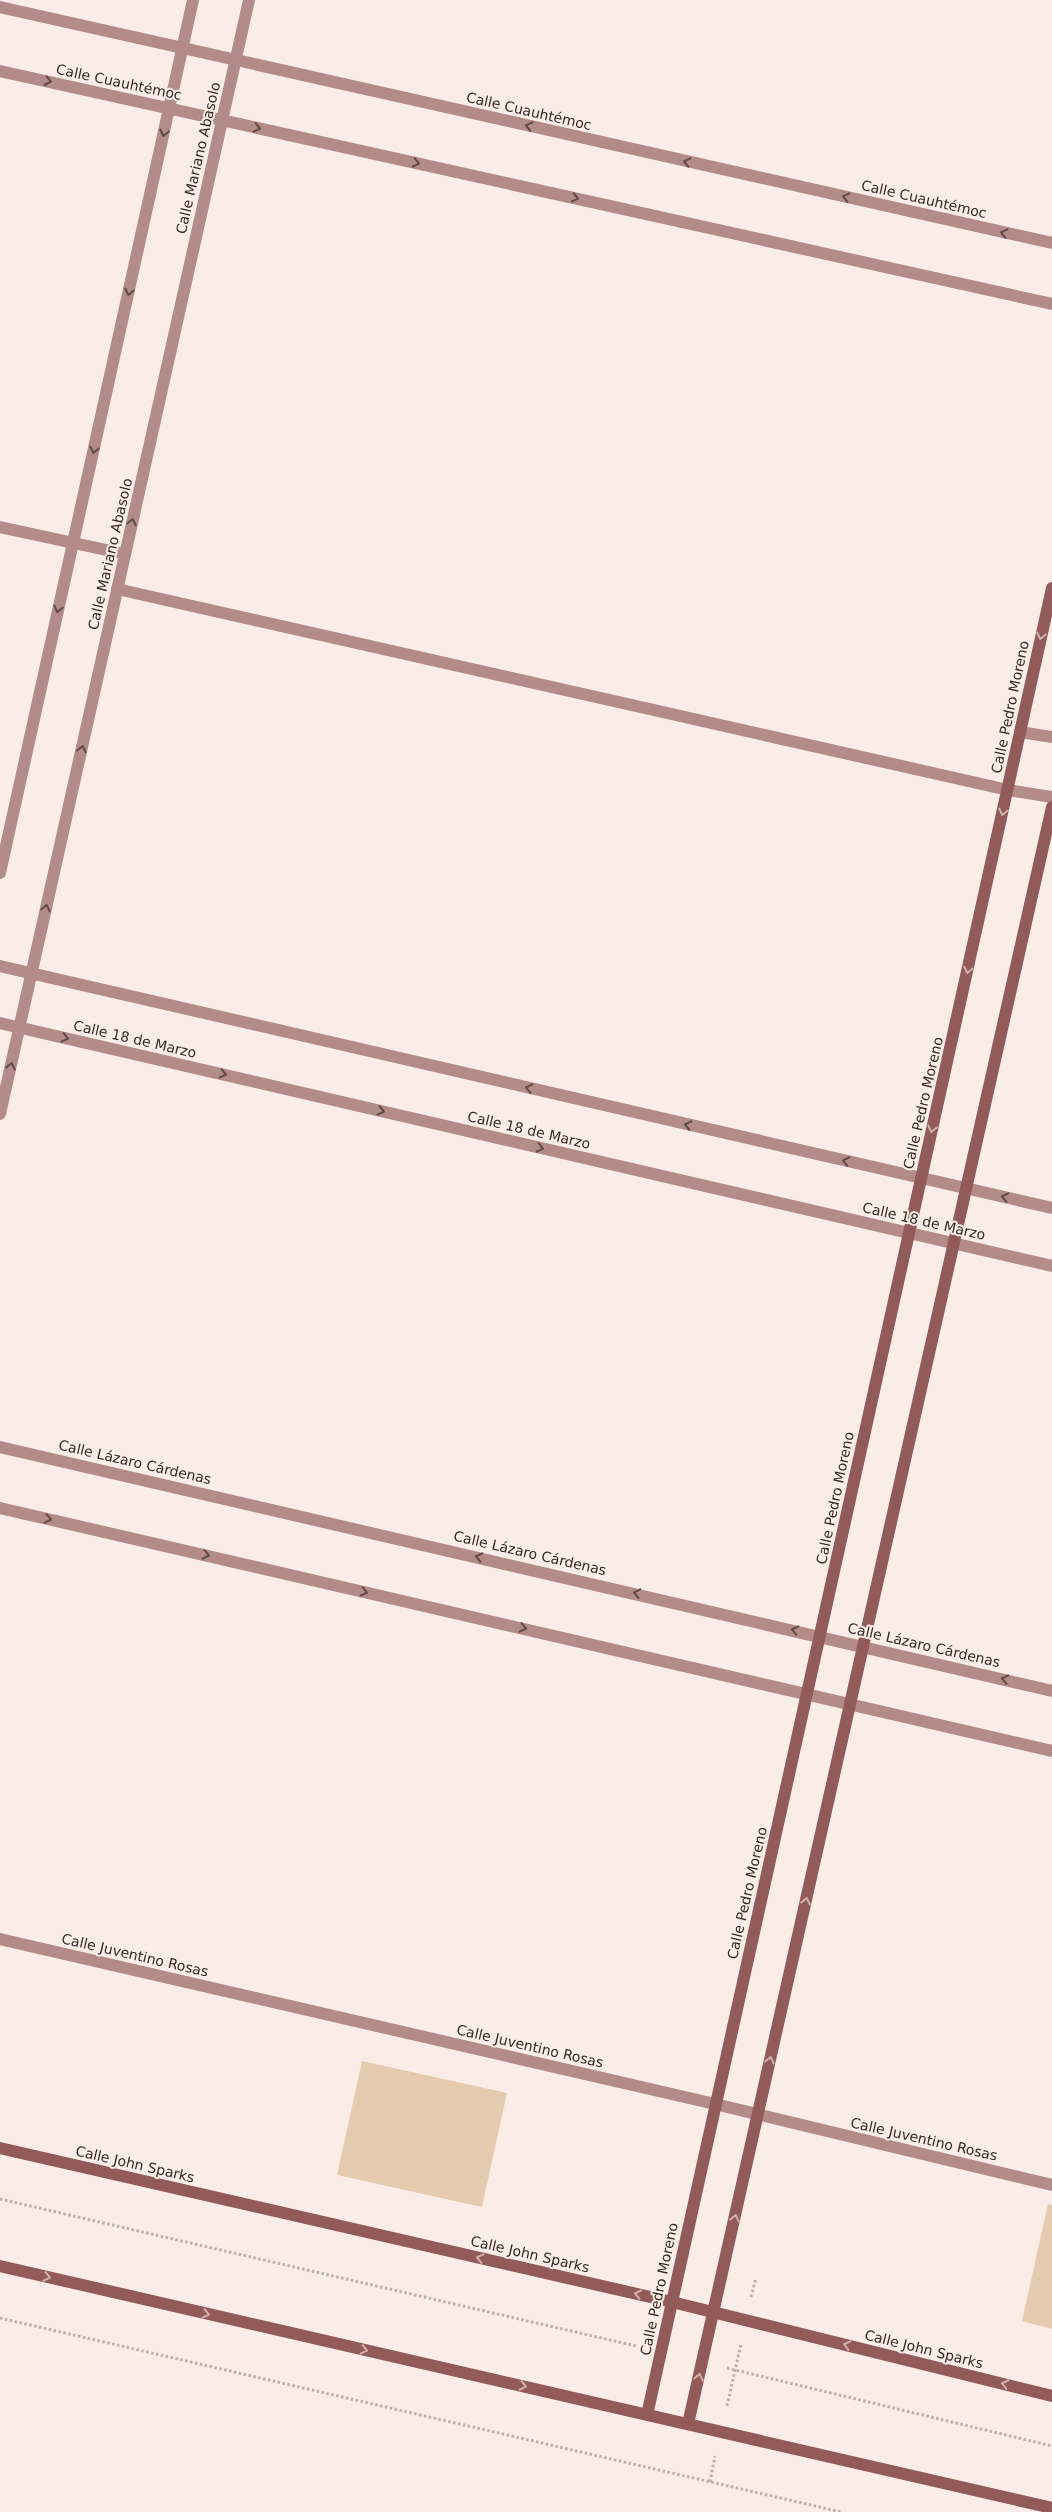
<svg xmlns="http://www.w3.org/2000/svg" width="1052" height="2512" font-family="'DejaVu Sans',sans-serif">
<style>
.building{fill:#e5cbad}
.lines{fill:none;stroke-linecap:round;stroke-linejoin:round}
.path{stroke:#bcafa9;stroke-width:3;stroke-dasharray:2.5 2.5;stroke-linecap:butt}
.lane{stroke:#b38b89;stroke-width:12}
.street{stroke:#b38b89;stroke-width:12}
.secondary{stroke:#925a59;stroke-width:12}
.oneway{stroke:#614b47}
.oneway2{stroke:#d0b2ae}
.labels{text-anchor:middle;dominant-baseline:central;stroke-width:4;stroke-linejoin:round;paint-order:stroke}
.street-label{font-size:14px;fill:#352923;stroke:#faede7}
</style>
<rect width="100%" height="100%" fill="#faede7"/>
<!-- building -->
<path class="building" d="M362 2061 507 2093 482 2207 337 2175Z
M1048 2204 1052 2205V2329L1022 2321Z"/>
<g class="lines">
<!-- path -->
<path class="path" d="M0 2199 636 2346
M751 2297 756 2278
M0 2318 841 2512
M727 2368 1052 2446
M727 2406 741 2344
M710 2482 715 2456"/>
<!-- lane -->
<path class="lane" d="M117 589 1008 790"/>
<!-- street -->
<path class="street" d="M0 7 1052 243
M0 71 1052 304
M0 527 125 554
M1020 732 1052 737
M1008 790 1052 797
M0 873 193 0
M0 966 1052 1208
M0 1023 1052 1266
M0 1114 249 0
M0 1447 1052 1691
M0 1508 1052 1751
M0 1939 715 2104 1052 2185"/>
<!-- secondary -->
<path class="secondary" d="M0 2148 672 2302 1052 2396
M0 2266 1052 2508
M647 2415 1052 588
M688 2424 1052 807"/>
</g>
<!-- one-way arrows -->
<defs><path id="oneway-chevron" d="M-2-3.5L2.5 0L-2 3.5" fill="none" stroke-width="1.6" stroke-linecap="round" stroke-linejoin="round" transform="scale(1.25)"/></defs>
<g class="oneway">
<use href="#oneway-chevron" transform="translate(48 81) rotate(12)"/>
<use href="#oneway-chevron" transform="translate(529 126) rotate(-167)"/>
<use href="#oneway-chevron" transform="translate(257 128) rotate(13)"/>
<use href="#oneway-chevron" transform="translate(164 133) rotate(102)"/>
<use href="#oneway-chevron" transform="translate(687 162) rotate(-167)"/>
<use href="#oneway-chevron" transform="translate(416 163) rotate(13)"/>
<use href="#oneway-chevron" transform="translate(846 197) rotate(-167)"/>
<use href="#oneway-chevron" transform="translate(575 198) rotate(13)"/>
<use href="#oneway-chevron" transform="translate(1004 233) rotate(-167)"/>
<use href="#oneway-chevron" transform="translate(129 292) rotate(102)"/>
<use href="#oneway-chevron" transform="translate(94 450) rotate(102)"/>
<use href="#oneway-chevron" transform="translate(132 522) rotate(-77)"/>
<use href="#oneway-chevron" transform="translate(58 609) rotate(102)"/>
<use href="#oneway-chevron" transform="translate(82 749) rotate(-77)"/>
<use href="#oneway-chevron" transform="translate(46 908) rotate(-77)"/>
<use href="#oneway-chevron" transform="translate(65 1038) rotate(13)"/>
<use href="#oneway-chevron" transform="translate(11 1066) rotate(-77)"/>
<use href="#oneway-chevron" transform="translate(223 1074) rotate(13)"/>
<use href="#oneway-chevron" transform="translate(529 1088) rotate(-167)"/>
<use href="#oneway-chevron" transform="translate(381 1111) rotate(13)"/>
<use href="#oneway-chevron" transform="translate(688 1125) rotate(-167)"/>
<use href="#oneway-chevron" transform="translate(540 1148) rotate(13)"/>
<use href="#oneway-chevron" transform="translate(846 1161) rotate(-167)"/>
<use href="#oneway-chevron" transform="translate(1005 1197) rotate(-167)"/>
<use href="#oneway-chevron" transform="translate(48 1519) rotate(13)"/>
<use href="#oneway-chevron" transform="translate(206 1555) rotate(13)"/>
<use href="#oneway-chevron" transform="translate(479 1557) rotate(-167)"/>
<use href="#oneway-chevron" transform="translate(364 1592) rotate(13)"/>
<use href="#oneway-chevron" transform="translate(637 1593) rotate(-167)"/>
<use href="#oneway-chevron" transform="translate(523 1628) rotate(13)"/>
<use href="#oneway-chevron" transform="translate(795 1630) rotate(-167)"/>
<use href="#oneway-chevron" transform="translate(1005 1679) rotate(-167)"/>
</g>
<g class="oneway2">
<use href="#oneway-chevron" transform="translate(1041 636) rotate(103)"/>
<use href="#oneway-chevron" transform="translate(1003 812) rotate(103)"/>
<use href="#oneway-chevron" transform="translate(968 970) rotate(103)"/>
<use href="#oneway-chevron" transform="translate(932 1129) rotate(103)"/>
<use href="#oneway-chevron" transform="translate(806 1901) rotate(-77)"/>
<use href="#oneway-chevron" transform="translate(770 2060) rotate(-77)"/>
<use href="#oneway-chevron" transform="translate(735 2218) rotate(-77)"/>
<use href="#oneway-chevron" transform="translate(480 2258) rotate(-167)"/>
<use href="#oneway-chevron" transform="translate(47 2277) rotate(13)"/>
<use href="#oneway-chevron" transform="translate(638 2294) rotate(-167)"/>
<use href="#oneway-chevron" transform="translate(206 2314) rotate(13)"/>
<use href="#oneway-chevron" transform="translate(847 2345) rotate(-166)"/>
<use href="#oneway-chevron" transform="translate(364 2350) rotate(13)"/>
<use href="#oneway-chevron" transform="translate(699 2377) rotate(-77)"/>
<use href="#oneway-chevron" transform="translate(1005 2384) rotate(-166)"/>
<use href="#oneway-chevron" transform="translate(523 2386) rotate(13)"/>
</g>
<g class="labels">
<!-- street labels -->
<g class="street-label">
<text transform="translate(119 82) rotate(12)">Calle Cuauhtémoc</text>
<text transform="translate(529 111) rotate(13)">Calle Cuauhtémoc</text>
<text transform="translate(198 158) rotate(-77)">Calle Mariano Abasolo</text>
<text transform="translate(924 199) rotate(13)">Calle Cuauhtémoc</text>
<text transform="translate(110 554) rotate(-77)">Calle Mariano Abasolo</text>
<text transform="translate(1010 707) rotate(-78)">Calle Pedro Moreno</text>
<text transform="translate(135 1039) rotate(13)">Calle 18 de Marzo</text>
<text transform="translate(923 1103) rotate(-77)">Calle Pedro Moreno</text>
<text transform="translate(529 1130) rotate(13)">Calle 18 de Marzo</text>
<text transform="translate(924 1221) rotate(13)">Calle 18 de Marzo</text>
<text transform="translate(135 1462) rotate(13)">Calle Lázaro Cárdenas</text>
<text transform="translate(835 1498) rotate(-78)">Calle Pedro Moreno</text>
<text transform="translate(530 1553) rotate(13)">Calle Lázaro Cárdenas</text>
<text transform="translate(924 1645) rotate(13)">Calle Lázaro Cárdenas</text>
<text transform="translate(747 1893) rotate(-77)">Calle Pedro Moreno</text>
<text transform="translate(135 1955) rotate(13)">Calle Juventino Rosas</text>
<text transform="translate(530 2046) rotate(13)">Calle Juventino Rosas</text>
<text transform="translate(924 2139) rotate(13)">Calle Juventino Rosas</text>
<text transform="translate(135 2164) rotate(13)">Calle John Sparks</text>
<text transform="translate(530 2254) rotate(13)">Calle John Sparks</text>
<text transform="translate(659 2289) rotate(-78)">Calle Pedro Moreno</text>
<text transform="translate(924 2349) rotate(14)">Calle John Sparks</text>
</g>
</g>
</svg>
